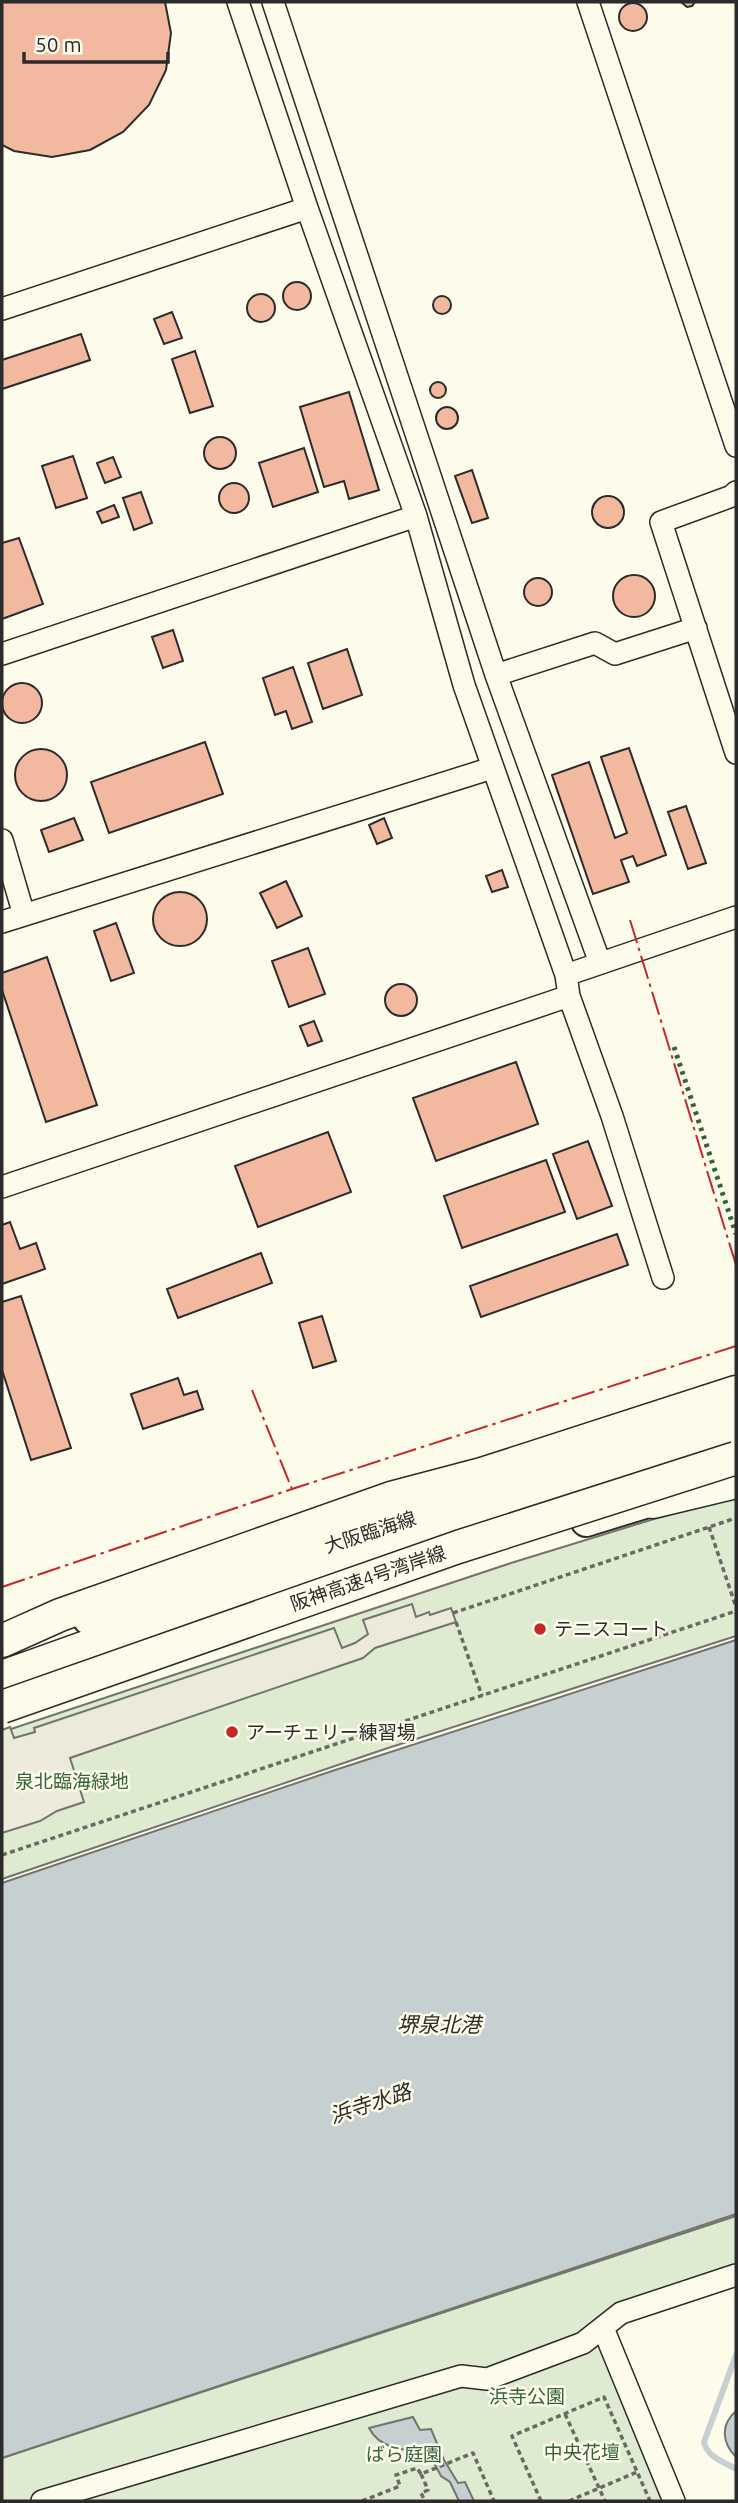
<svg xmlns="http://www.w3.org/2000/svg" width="738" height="2503" font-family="Ubuntu,'Noto Sans JP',sans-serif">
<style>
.green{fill:#deebd1;stroke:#74746e;stroke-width:2}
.parking{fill:#eceadb;stroke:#74746e;stroke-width:2}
.water{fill:#c7d0d0;stroke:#74746e;stroke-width:2}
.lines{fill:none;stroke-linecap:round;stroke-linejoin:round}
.stream{stroke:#c7d0d0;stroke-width:6}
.building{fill:#f2b8a0;stroke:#2b2b2b;stroke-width:2}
.minor-casing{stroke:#2b2b2b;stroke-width:24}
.major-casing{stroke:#2b2b2b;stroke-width:32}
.highway-casing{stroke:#2b2b2b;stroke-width:35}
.path{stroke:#6a6964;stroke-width:3.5;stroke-dasharray:5 3.5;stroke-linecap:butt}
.minor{stroke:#fdfbea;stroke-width:21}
.major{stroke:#fdfbea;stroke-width:28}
.highway{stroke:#fdfbea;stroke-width:32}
.highway-bridge-casing{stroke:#2b2b2b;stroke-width:35;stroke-linecap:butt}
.highway-bridge{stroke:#fdfbea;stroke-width:32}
.hedge{stroke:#34623c;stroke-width:5;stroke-dasharray:3.5 5;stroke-linecap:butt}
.power{stroke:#c62828;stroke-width:2;stroke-dasharray:24 5 3.5 5;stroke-linecap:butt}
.poi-dot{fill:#c62828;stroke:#fdfbea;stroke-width:2.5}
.labels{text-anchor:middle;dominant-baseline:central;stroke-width:5;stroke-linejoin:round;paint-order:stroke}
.street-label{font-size:19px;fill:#2b2b2b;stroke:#fdfbea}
.poi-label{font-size:19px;fill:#2b2b2b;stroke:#fdfbea;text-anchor:start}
.park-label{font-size:19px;fill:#34623c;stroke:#fdfbea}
.water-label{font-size:21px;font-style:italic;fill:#2b2b2b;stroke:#fdfbea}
</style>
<rect width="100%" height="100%" fill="#fdfbea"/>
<!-- green -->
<path class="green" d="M736 1497V1636L385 1749 2 1879V1732L511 1563 667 1515Z
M736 2216V2275L621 2313 616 2332 678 2501H2V2458Z"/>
<!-- parking -->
<path class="parking" d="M412 1604 416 1617 429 1612 430 1615 451 1608 456 1622 375 1648 363 1658 70 1758 84 1802 57 1811 40 1821 2 1833V1730L10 1727 14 1738 35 1732 34 1728 334 1628 342 1648 355 1643 368 1634 363 1620Z"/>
<!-- water -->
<path class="water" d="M736 1640V2214L2 2458V1883L332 1771Z
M736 2411V2457C722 2443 720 2425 736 2411Z
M413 2417 420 2430 431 2429 444 2460 458 2483 465 2482 474 2501H459L450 2482 441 2476 426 2448C406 2453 379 2448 369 2428Z"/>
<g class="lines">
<!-- stream -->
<path class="stream" d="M736 2355 704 2442C707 2457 724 2462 736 2469"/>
</g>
<!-- building -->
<path class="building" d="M2 2H165L171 33 166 70 149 105 123 132 90 150 52 157 14 151 2 145Z
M681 2H695L692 6 687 7Z
M619 17a14 14 0 1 1 28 0a14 14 0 1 1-28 0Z
M283 296a14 14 0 1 1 28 0a14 14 0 1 1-28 0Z
M247 308a14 14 0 1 1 28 0a14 14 0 1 1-28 0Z
M433 305a9 9 0 1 1 18 0a9 9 0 1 1-18 0Z
M172 312 182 338 164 344 154 319Z
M81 334 90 360 2 389V360Z
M195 351 213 406 190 413 172 359Z
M430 390a8 8 0 1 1 16 0a8 8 0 1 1-16 0Z
M349 392 379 490 349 499 344 481 324 487 300 407Z
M436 418a11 11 0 1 1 22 0a11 11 0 1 1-22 0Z
M204 453a16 16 0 1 1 32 0a16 16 0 1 1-32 0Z
M304 448 318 492 273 507 259 463Z
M73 456 87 498 56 508 42 466Z
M113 457 121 477 105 483 97 463Z
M472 470 488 518 472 523 455 476Z
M219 498a15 15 0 1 1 30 0a15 15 0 1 1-30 0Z
M141 492 152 523 134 530 123 498Z
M592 512a16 16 0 1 1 32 0a16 16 0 1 1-32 0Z
M114 505 119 517 102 523 97 512Z
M19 538 43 604 2 619V543Z
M613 596a21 21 0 1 1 42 0a21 21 0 1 1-42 0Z
M524 592a14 14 0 1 1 28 0a14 14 0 1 1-28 0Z
M173 630 183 661 163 668 152 637Z
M347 649 362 695 323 709 308 663Z
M293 667 312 722 292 729 286 711 275 715 263 678Z
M2 703a20 20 0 1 1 40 0a20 20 0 1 1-40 0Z
M205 742 223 794 109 833 91 782Z
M629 748 666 855 637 866 633 856 621 860 629 882 593 894 552 775 589 762 615 838 627 833 601 757Z
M15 775a26 26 0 1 1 52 0a26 26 0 1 1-52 0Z
M686 806 706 863 688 869 668 812Z
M74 818 83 840 49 852 41 830Z
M384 818 392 838 377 844 369 825Z
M502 870 508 887 492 892 486 876Z
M286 881 302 916 277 928 260 893Z
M153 919a27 27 0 1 1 54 0a27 27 0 1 1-54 0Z
M116 923 134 973 111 981 94 931Z
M308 948 325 994 289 1007 272 961Z
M47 957 97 1105 46 1122 2 990V973Z
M385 1000a16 16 0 1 1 32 0a16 16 0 1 1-32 0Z
M314 1021 322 1041 308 1046 300 1026Z
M516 1062 538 1124 436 1161 413 1098Z
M328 1132 351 1192 258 1227 235 1166Z
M588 1141 612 1206 577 1219 553 1154Z
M546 1160 565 1212 462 1248 444 1196Z
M10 1222 20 1249 36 1243 45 1269 2 1284V1225Z
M617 1234 628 1265 481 1317 470 1286Z
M261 1253 272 1283 178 1318 167 1289Z
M21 1296 71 1448 31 1460 2 1370V1302Z
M322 1316 336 1361 313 1368 299 1323Z
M178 1378 184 1395 197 1391 203 1409 143 1429 131 1394Z"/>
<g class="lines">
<!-- minor casing -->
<g class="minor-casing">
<path id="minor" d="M238 2 307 208 416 516 464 685 566 975 569 996 612 1116 663 1278
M273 2 496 675 600 963
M588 2 736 446
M2 309 307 208
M736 492 732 496 661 522 736 753
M2 654 416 516
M496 675 595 643 615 654 696 628
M2 840 24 915
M2 922 492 768
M566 975 736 917
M2 1187 569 996
M603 2328 674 2501
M42 2501 461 2376 487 2379 583 2343 621 2313 736 2275"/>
</g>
<!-- major casing -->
<g class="major-casing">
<path id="major" d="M586 1522 674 1495
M88 1620 358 1537 736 1410"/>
</g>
<!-- highway casing -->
<g class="highway-casing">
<path id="highway" d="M653 1502 736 1482
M2 1641 60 1615 391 1498 482 1474 736 1392
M2 1677 142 1627 736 1429"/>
</g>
<!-- path -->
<path class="path" d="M709 1527 736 1607
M453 1613 736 1518
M456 1622 482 1696
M2 1855 736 1611
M565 2414 605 2501
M421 2474 428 2490 421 2493 425 2501
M362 2501 400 2486 396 2475 417 2468 421 2474 473 2453 494 2501
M541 2501 512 2436 604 2397 650 2501
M569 2501 637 2472"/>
<!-- minor -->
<use href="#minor" class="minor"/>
<!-- major -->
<use href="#major" class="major"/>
<!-- highway -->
<use href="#highway" class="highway"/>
<!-- highway-bridge casing -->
<g class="highway-bridge-casing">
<path id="highway-bridge" d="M2 1707 458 1547 736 1458"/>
</g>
<!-- highway-bridge -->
<use href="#highway-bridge" class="highway-bridge"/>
<!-- hedge -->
<path class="hedge" d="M674 1047 736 1234"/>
<!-- power -->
<path class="power" d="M630 920 736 1265
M252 1390 292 1489
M2 1587 292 1489 736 1346"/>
</g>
<!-- markers -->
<g class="poi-dot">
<circle cx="540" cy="1629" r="7"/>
<circle cx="232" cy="1732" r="7"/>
</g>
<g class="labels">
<!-- street labels -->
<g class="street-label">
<text transform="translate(370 1532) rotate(-18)">大阪臨海線</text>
<text transform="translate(368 1578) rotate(-19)">阪神高速4号湾岸線</text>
</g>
<!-- poi labels -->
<g class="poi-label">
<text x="554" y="1629">テニスコート</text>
<text x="246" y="1732">アーチェリー練習場</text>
</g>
<!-- park labels -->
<g class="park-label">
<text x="72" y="1781">泉北臨海緑地</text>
<text x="527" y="2396">浜寺公園</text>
<text x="582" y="2452">中央花壇</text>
<text x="404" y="2454">ばら庭園</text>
</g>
<!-- water labels -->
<g class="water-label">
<text x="439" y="2024">堺泉北港</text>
<text transform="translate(370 2103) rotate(-18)">浜寺水路</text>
</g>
</g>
<!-- border -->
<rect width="738" height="2503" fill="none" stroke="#2b2b2b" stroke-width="7"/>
<!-- scale -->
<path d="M24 52v10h144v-10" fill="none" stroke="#2b2b2b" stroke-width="3.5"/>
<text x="35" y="52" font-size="21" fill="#2b2b2b" stroke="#fdfbea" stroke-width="5" paint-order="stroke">50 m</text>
</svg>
